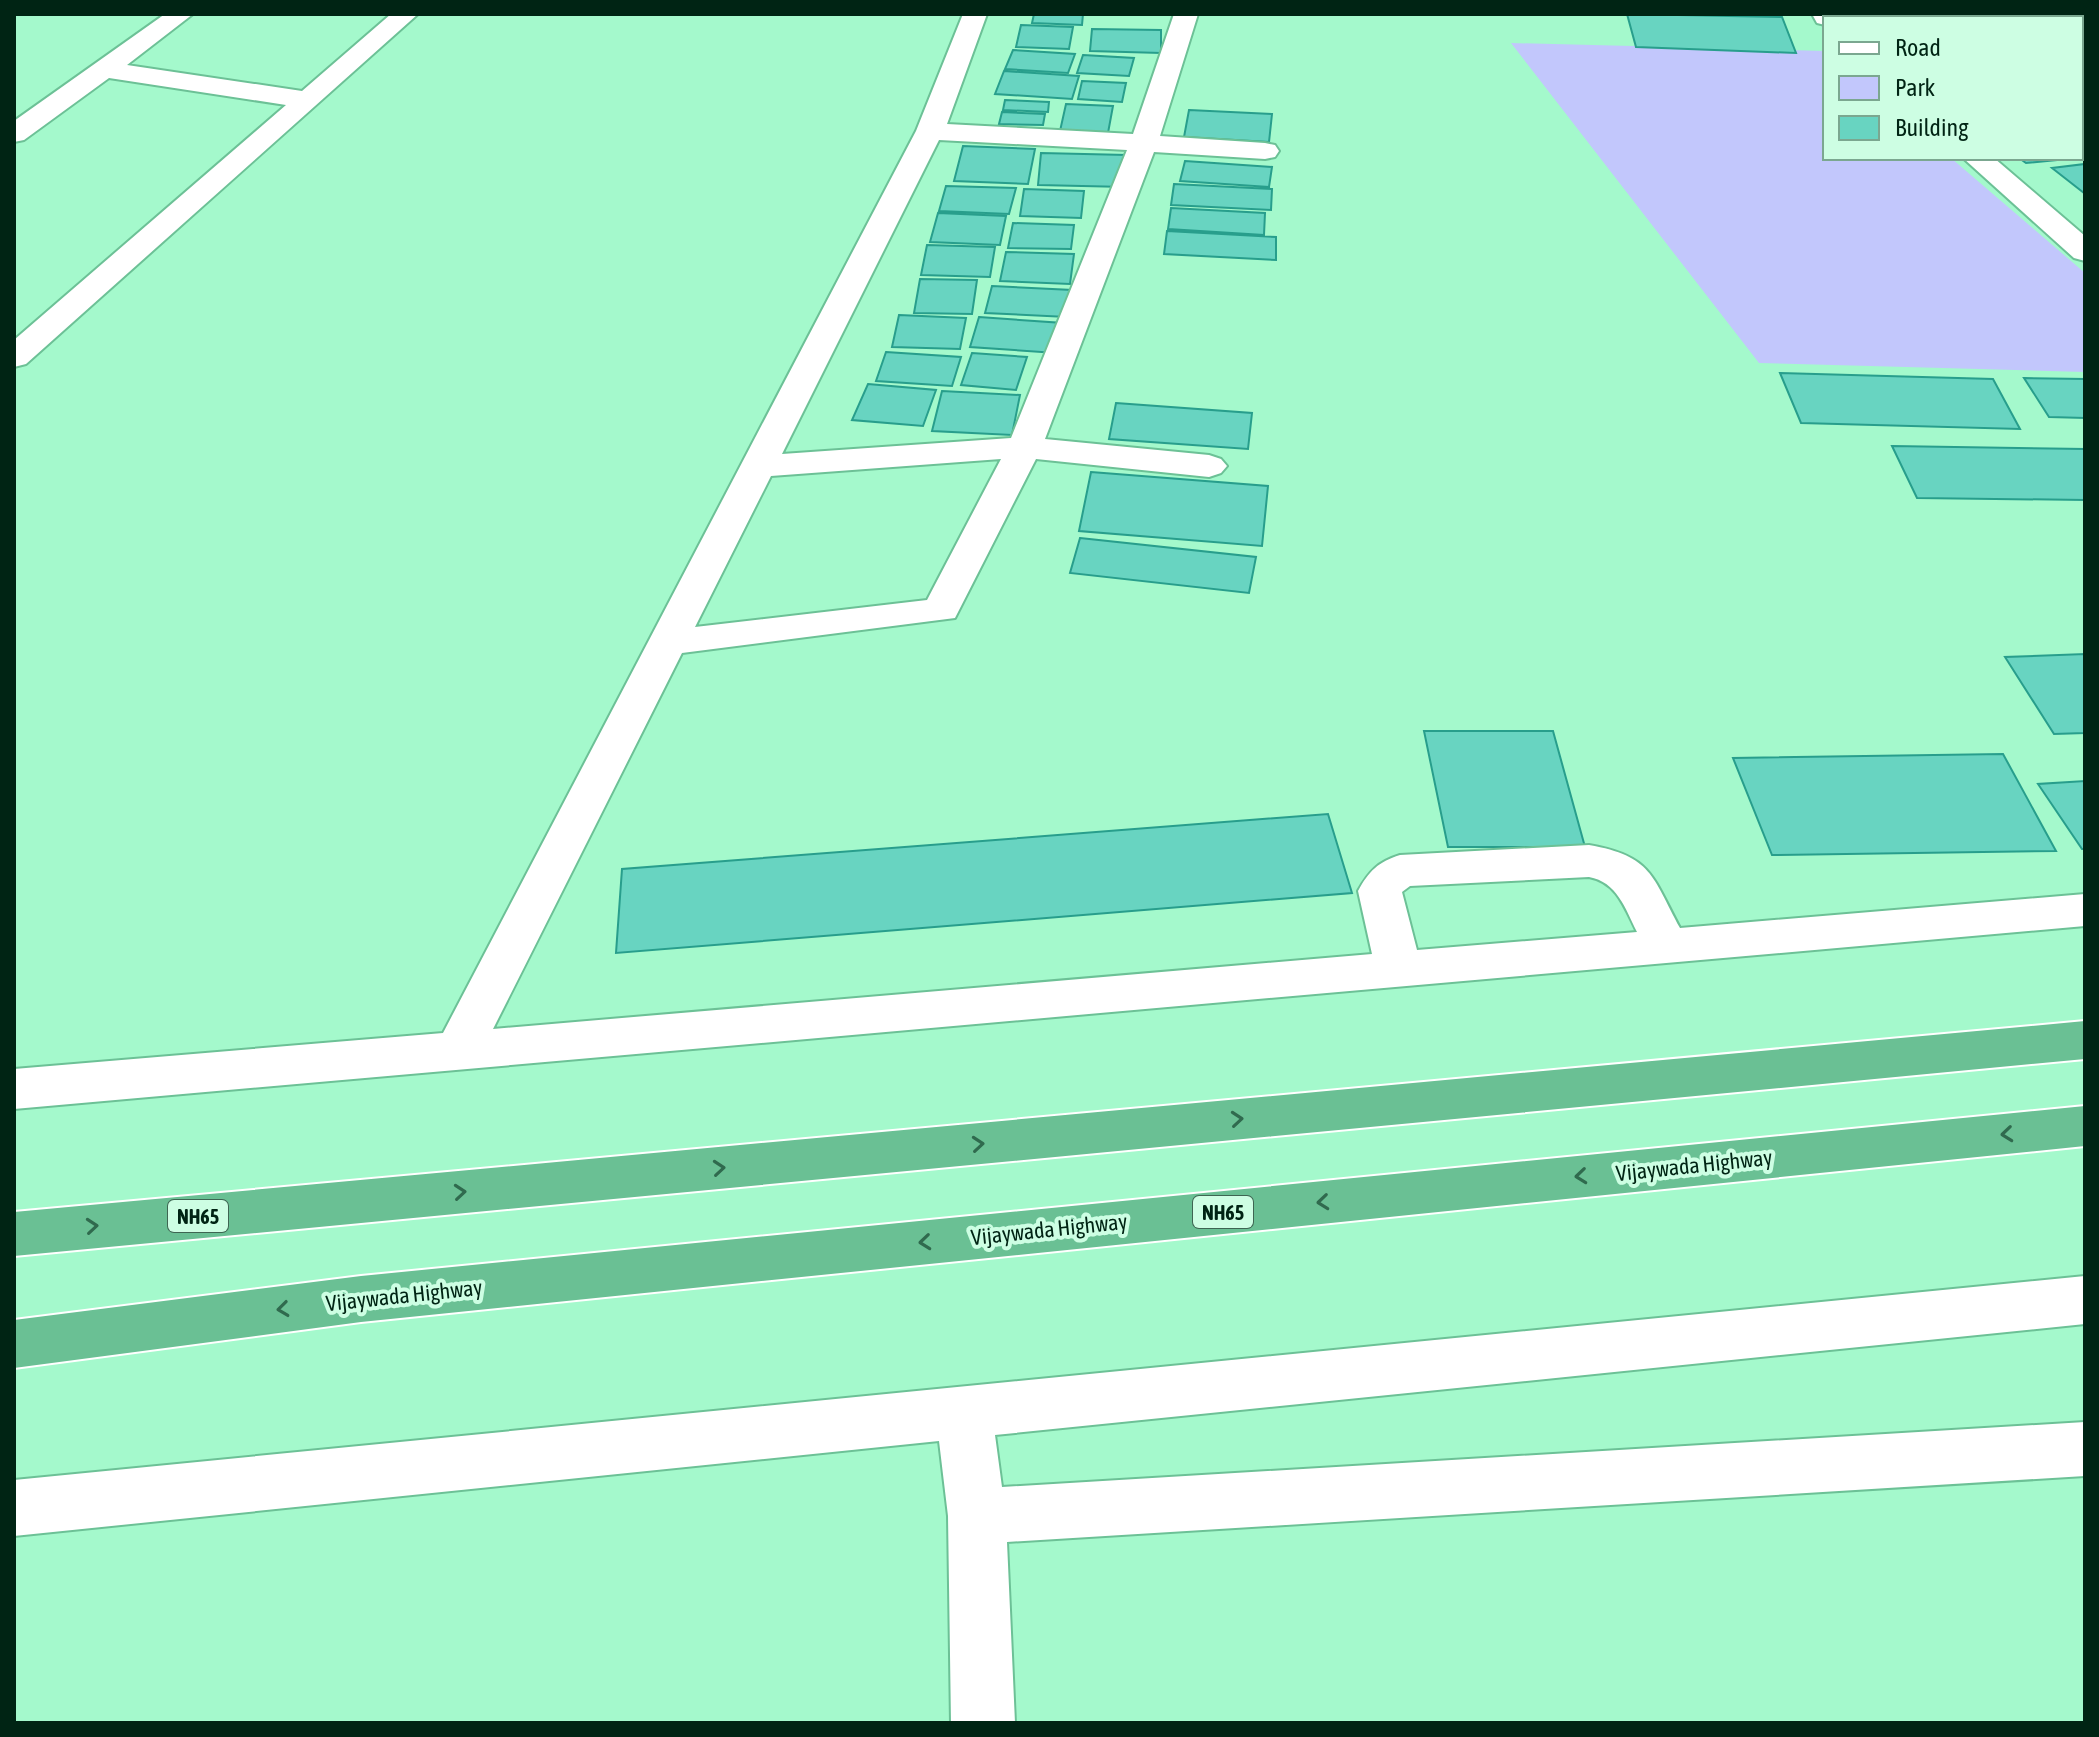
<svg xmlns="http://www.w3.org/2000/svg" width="2099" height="1737" font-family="'Asap Condensed',sans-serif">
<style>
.green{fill:#c2c7fc}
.building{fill:#68d4c1;stroke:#289e8c;stroke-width:2}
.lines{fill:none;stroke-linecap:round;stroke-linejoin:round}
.minor-casing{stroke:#6cc196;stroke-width:4}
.highway-casing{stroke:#fff;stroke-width:4}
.minor{fill:#fff;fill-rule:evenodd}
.highway{fill:#6ac094;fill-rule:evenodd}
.oneway{stroke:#306a4e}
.labels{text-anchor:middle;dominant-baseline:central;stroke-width:8;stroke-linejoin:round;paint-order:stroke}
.shield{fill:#cdfee3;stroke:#3e6552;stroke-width:2}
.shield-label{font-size:20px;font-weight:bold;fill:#002414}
.street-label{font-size:22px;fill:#002414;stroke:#cdfee3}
</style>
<rect width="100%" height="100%" fill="#a4f9cc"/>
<!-- green -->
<path class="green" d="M1511 43 1825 51V158H1951L2085 273V372L1759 363Z"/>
<!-- building -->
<path class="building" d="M1034 14H1083L1082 25 1032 23Z
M1627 14 1782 17 1796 53 1636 47Z
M1021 25 1073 27 1069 49 1016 47Z
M1092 29 1161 30V53L1090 51Z
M1013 50 1075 54 1068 73 1005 69Z
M1083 55 1134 58 1129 76 1077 73Z
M1004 71 1079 76 1072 99 995 94Z
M1082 81 1126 83 1122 102 1078 99Z
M1005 100 1049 102 1048 112 1003 110Z
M1066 104 1113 106 1108 133 1060 131Z
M1189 110 1272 114 1269 142 1184 137Z
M1002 112 1045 114 1043 125 999 124Z
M963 146 1035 149 1028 184 954 181Z
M1041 153 1127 155 1126 187 1038 185Z
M2019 158H2067L2068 159 2026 163Z
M1185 161 1272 167 1269 187 1180 181Z
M2085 164 2084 193 2052 168Z
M1174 184 1272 189 1271 210 1171 205Z
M946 186 1016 188 1009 214 939 211Z
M1024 189 1084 191 1081 218 1020 216Z
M1171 208 1265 213 1264 235 1168 229Z
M938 213 1006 216 1000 245 930 242Z
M1013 223 1074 225 1071 249 1008 248Z
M1167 231 1276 237V260L1164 254Z
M927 245 995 247 990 277 921 275Z
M1006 252 1074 254 1070 284 1000 281Z
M920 279 977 280 972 314 914 313Z
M992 286 1072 290 1067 317 985 313Z
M899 315 966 318 960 349 892 347Z
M979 317 1063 323 1056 353 970 347Z
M886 352 961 357 952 386 876 381Z
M972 353 1027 357 1016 390 961 385Z
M1780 373 1993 379 2020 429 1801 423Z
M2024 378 2085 379V418L2049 417Z
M868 384 936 390 923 426 852 420Z
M942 391 1020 395 1012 435 932 431Z
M1116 403 1252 413 1248 449 1109 439Z
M1892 446 2085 449V500L1917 498Z
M1091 472 1268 486 1262 546 1079 531Z
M1080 538 1256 557 1249 593 1070 573Z
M2085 654V733L2054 734 2005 657Z
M1424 731H1553L1585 847H1448Z
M2003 754 2056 851 1772 855 1733 758Z
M2085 781V849H2082L2038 784Z
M1328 814 1352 893 616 953 622 869Z"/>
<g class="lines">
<!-- minor casing -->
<g class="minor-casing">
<path id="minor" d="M165 14H193L127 65 302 91 391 14H418L26 364 14 367V340L286 105 109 78 24 140 14 142V121Z
M963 14H987L947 124 1133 134 1174 14H1198L1160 136 1265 143 1275 145 1279 151 1275 157 1265 159 1154 152 1045 439 1209 455 1221 459 1227 466 1221 473 1209 477 1036 459 955 618 682 653 493 1029 1372 954 1358 891C1369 871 1378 862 1400 855L1589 845C1652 856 1652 876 1680 928L2085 894V926L14 1109V1069L443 1033 916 131ZM939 140 1127 150 1011 438 782 454ZM1001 459 927 600 695 627 771 476ZM1589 877C1617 882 1625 908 1637 932L1417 950 1402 892 1410 886Z
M1812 14H1836L1839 18H1825V25L1817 23Z
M2081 18 2085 19V41L2081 40Z
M1963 158H1994L2085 236V261L2074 258Z
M2085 1276V1324L995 1435 1002 1487 2085 1422V1476L1007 1542 1015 1723H951L948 1516 939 1441 14 1536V1480Z"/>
</g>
<!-- highway casing -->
<g class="highway-casing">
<path id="highway" d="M2085 1021V1059L14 1256V1212Z
M2085 1106V1146L361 1322 14 1368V1320L361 1276Z"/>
</g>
<!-- minor -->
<use href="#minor" class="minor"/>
<!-- highway -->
<use href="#highway" class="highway"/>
</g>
<!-- one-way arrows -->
<defs><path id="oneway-chevron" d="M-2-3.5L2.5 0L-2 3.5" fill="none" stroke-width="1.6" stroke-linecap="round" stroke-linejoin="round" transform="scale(2)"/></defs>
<g class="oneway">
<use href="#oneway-chevron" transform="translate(1237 1119) rotate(-5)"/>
<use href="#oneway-chevron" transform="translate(2007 1134) rotate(174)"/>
<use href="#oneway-chevron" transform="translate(978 1144) rotate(-5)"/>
<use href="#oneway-chevron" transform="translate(719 1168) rotate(-5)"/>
<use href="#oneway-chevron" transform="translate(1581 1176) rotate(174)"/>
<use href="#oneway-chevron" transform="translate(460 1192) rotate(-5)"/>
<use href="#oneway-chevron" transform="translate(1323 1202) rotate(174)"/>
<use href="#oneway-chevron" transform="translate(92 1226) rotate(-5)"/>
<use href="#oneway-chevron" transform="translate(925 1242) rotate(174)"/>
<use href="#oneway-chevron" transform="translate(283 1309) rotate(173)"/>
</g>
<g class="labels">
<!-- shield labels -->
<g class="shield">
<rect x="1193" y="1196" width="60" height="32" rx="6"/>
<rect x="168" y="1200" width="60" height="32" rx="6"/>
</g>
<g class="shield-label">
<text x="1223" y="1212">NH65</text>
<text x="198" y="1216">NH65</text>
</g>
<!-- street labels -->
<g class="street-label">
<text transform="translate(1694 1165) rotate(-6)">Vijaywada Highway</text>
<text transform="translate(1049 1229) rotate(-6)">Vijaywada Highway</text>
<text transform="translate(404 1295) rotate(-6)">Vijaywada Highway</text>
</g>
</g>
<!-- border -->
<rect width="2099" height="1737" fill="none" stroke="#002414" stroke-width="32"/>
<!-- legend -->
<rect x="1823" y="16" width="260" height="144" fill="#cdfee3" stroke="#7ba790" stroke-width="2"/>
<rect x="1839" y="42" width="40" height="12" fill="#ffffff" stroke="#7ba790" stroke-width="2"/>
<text x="1895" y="56" font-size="24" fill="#002414">Road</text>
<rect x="1839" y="76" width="40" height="24" fill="#c2c7fc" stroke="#7ba790" stroke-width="2"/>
<text x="1895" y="96" font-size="24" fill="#002414">Park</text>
<rect x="1839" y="116" width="40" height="24" fill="#68d4c1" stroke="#7ba790" stroke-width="2"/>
<text x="1895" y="136" font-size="24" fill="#002414">Building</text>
</svg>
